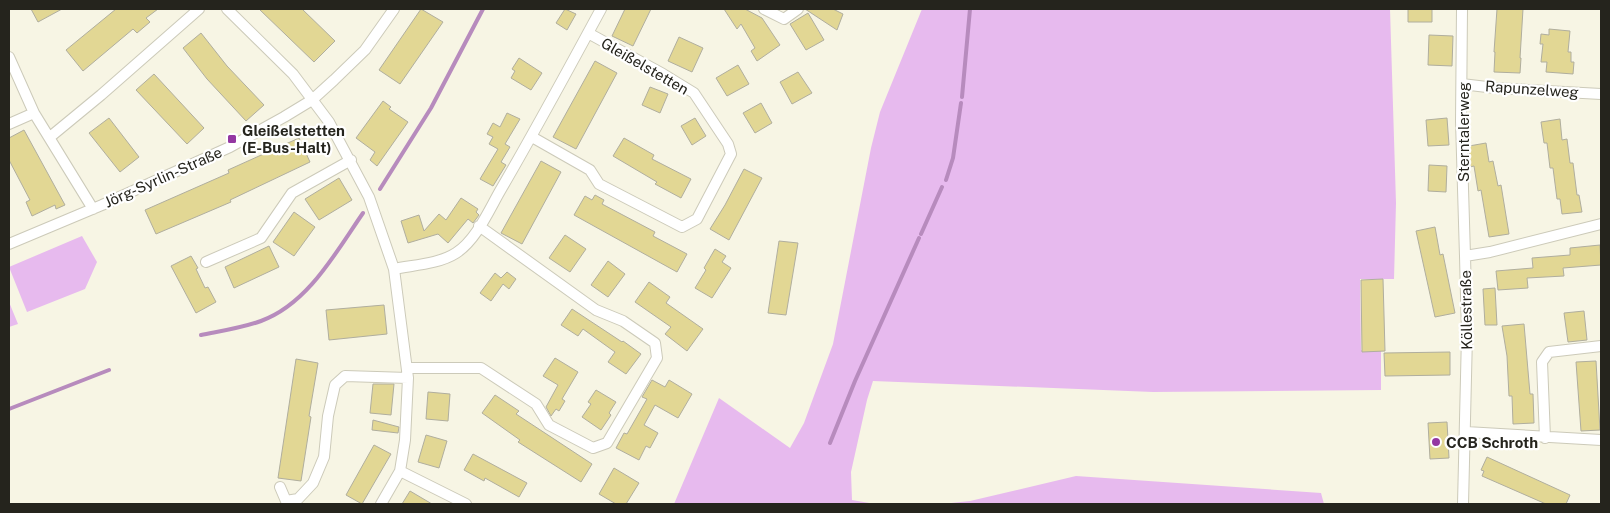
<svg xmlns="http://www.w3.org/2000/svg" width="1610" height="513" font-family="'Public Sans',sans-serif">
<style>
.green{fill:#e7baee}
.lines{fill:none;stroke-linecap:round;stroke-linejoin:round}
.stream{stroke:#b78bbd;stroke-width:4}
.building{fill:#e2d794;stroke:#b0ae9e}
.minor-casing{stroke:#cccab9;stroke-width:12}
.minor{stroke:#fff;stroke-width:10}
.poi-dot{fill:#9437a2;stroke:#fff;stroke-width:2}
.labels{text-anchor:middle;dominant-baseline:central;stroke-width:4.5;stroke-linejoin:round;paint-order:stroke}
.street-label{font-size:15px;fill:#25241d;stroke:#fff}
.poi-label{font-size:15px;font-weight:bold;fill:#25241d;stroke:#fff;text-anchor:start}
</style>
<rect width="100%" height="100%" fill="#f7f5e4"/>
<!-- green -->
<path class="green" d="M922 9H1390L1396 203 1394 279H1360L1361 350 1381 351V390L1153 392 873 381 867 400 851 472 852 500 875 504H674L719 398 790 448 804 423 833 344 871 148 880 112Z
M82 236 97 262 85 289 27 312 9 267Z
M9 302 18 324 9 327Z
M1076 476 1321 493 1324 504H942L970 501Z"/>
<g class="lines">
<!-- stream -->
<path class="stream" d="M962 97 970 9
M946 180 953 158 961 103
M380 189 431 108 483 9
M921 234 942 187
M201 335C221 331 242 328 261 321 308 304 336 252 363 213
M9 409 109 370
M830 443 855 381 919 238"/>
</g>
<!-- building -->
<path class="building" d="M31 9H62L38 22Z
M116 9H158L146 18 150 22 137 33 133 29 83 71 66 50Z
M259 9H302L335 41 314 62Z
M421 9 443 22 400 84 379 70Z
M565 9 576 14 567 30 556 23Z
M625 9H651L633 46 612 36Z
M724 9H745L762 18 780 45 757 61 751 51 755 48 741 24 737 29Z
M805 9H833L843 14 837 30Z
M1408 9H1432V22H1408Z
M1497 9H1523L1520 58H1521L1520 73 1494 72 1495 52H1494Z
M808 13 824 40 806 50 790 24Z
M1549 29 1570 31 1568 52H1571V62H1574L1573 74 1546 72 1547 62H1541L1543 44H1540L1541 34 1549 35Z
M201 33 227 66 264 105 246 121 207 79 183 48Z
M1429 35 1453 36 1452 66 1428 65Z
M679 37 703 48 692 72 668 61Z
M519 58 542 73 531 90 511 78 515 71 512 69Z
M595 61 617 73 576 149 553 137Z
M738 65 749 84 727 96 716 78Z
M798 72 812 93 792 104 780 82Z
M154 74 204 128 187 144 136 90Z
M650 87 668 94 660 113 642 105Z
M383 101 391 107 389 109 408 122 377 166 370 160 375 152 356 138Z
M761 103 772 123 755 133 743 113Z
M507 113 520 119 505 144 510 147 501 162 506 165 493 186 480 179 498 149 489 144 493 137 487 134 493 123 500 127Z
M109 118 139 157 120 172 89 133Z
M695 118 706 136 692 145 681 126Z
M1447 118 1449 145 1428 146 1426 120Z
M1560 119 1562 140 1567 139 1570 163H1573L1577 195H1579L1582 212 1562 214 1560 199H1557L1553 168H1550L1547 143H1544L1541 122Z
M24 130 65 205 56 209 55 205 32 216 26 202 30 200 9 160V138Z
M299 138 310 162 230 200 231 202 156 234 145 210 229 173 228 170Z
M624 138 654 155 652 159 691 179 681 198 655 184 657 182 613 156Z
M1486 143 1489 162 1493 161 1498 186 1501 185 1509 234 1489 237 1481 190 1478 191 1474 166 1470 167 1469 146Z
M541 161 561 172 522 244 501 233Z
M1429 165 1447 166 1446 192 1428 191Z
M744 169 762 178 729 240 710 229 725 205Z
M339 178 352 200 319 220 305 199Z
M595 195 604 200 602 204 655 232 653 236 687 254 677 272 574 215 585 196 592 200Z
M461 198 478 209 476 212 479 215 473 223 468 219 448 243 438 234 408 243 401 221 419 215 424 231 439 214 446 220Z
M294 212 315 227 294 256 273 242Z
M1435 227 1440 255 1443 254 1455 313 1435 317 1416 231Z
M565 235 586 249 570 272 549 258Z
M779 241 798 243 786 315 768 313Z
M1600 245 1601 265 1563 268 1564 276 1527 278 1528 288 1498 290 1496 271 1533 268 1532 258 1570 255V248Z
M269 246 279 267 234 288 225 267Z
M715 249 726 256 722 262 731 268 712 298 695 288 706 270 704 268Z
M191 256 198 268 196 269 205 288 208 287 216 302 196 313 171 266Z
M608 261 625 274 608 297 591 285Z
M507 272 516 279 509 289 503 284 491 301 480 293 495 273 501 278Z
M1383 279 1385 351 1362 352 1361 280Z
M649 282 670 297 666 303 703 329 687 351 665 334 671 327 635 302Z
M1495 288 1497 325H1485L1483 289Z
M384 305 387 334 329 340 326 310Z
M572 309 622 342 623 341 641 354 626 374 608 362 615 352 583 329 578 336 561 325Z
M1584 311 1587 340 1568 342 1564 313Z
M1524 324 1530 394H1533L1534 423 1513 424 1512 396H1509L1507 356 1502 326Z
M1450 352V375L1385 376 1384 353Z
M555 358 578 372 562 399 565 401 559 411 556 409 551 416 546 407 558 385 543 376Z
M296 359 318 363 309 416 311 417 301 481 278 478Z
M1596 361 1600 430 1581 431 1576 362Z
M652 380 665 387 669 380 692 394 678 418 655 405 644 425 658 433 650 448 646 446 639 460 616 448 624 433 627 434 647 399 642 397Z
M373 384H394L391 415 370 413Z
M596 390 616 402 609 413 611 415 601 430 582 417 591 404 588 402Z
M428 392 450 394 448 421 426 419Z
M495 395 519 411 516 414 592 464 581 482 518 442 520 440 482 413Z
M373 420 399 427 398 433 372 430Z
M1447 422 1449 458 1430 459 1428 423Z
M426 435 447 441 439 468 418 462Z
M374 445 391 454 362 504 346 495Z
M473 454 527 483 519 497 485 478 484 481 464 470Z
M1487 457 1570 495 1566 504H1546L1482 476 1484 471 1481 470Z
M614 468 639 483 626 504H616L599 494Z
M410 491 432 504H402Z"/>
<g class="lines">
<!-- minor casing -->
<g class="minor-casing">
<path id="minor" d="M227 9 293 74 329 122 369 197 394 269 408 378 405 440 400 471 381 504
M764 9 784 19 798 9
M1462 9 1461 121 1465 256
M9 57 34 113 93 209
M1462 84 1495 88 1601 94
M9 124 34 113
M50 137 101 95 199 9
M532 137 590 170 599 184 682 227 697 219 731 154 728 144 694 93 663 74 588 33
M9 244 102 205 230 147 284 117 312 100 334 80 365 50 394 9
M206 262 261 238 292 193 351 160
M394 269C413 265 439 264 456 253 476 240 488 212 500 191 535 131 568 70 601 9
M407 368H481L536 404 549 425 593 448 607 443 657 358 655 343 623 321 596 310 479 226
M1466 432 1601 440
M1545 438 1542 362 1549 352 1601 346
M400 471 466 504
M280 487 286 501 298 499 313 483 324 457 328 416 335 385 345 376 408 378
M1463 504 1467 335 1465 256 1490 252 1601 224"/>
</g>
<!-- minor -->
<use href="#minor" class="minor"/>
</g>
<!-- markers -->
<g class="poi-dot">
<rect x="227" y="134" width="10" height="10" rx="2.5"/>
<circle cx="1436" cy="442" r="5"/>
</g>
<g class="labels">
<!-- street labels -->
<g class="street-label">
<text transform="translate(645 66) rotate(30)">Gleißelstetten</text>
<text transform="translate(1532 89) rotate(4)">Rapunzelweg</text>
<text transform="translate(1463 132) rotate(-90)">Sterntalerweg</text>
<text transform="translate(163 177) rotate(-24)">Jörg-Syrlin-Straße</text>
<text transform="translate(1466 310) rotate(-91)">Köllestraße</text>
</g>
<!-- poi labels -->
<g class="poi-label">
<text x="242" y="130">Gleißelstetten<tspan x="242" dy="17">(E-Bus-Halt)</tspan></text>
<text x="1446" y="442">CCB Schroth</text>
</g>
</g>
<!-- border -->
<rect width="1610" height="513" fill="none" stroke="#25241d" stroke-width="20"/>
</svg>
